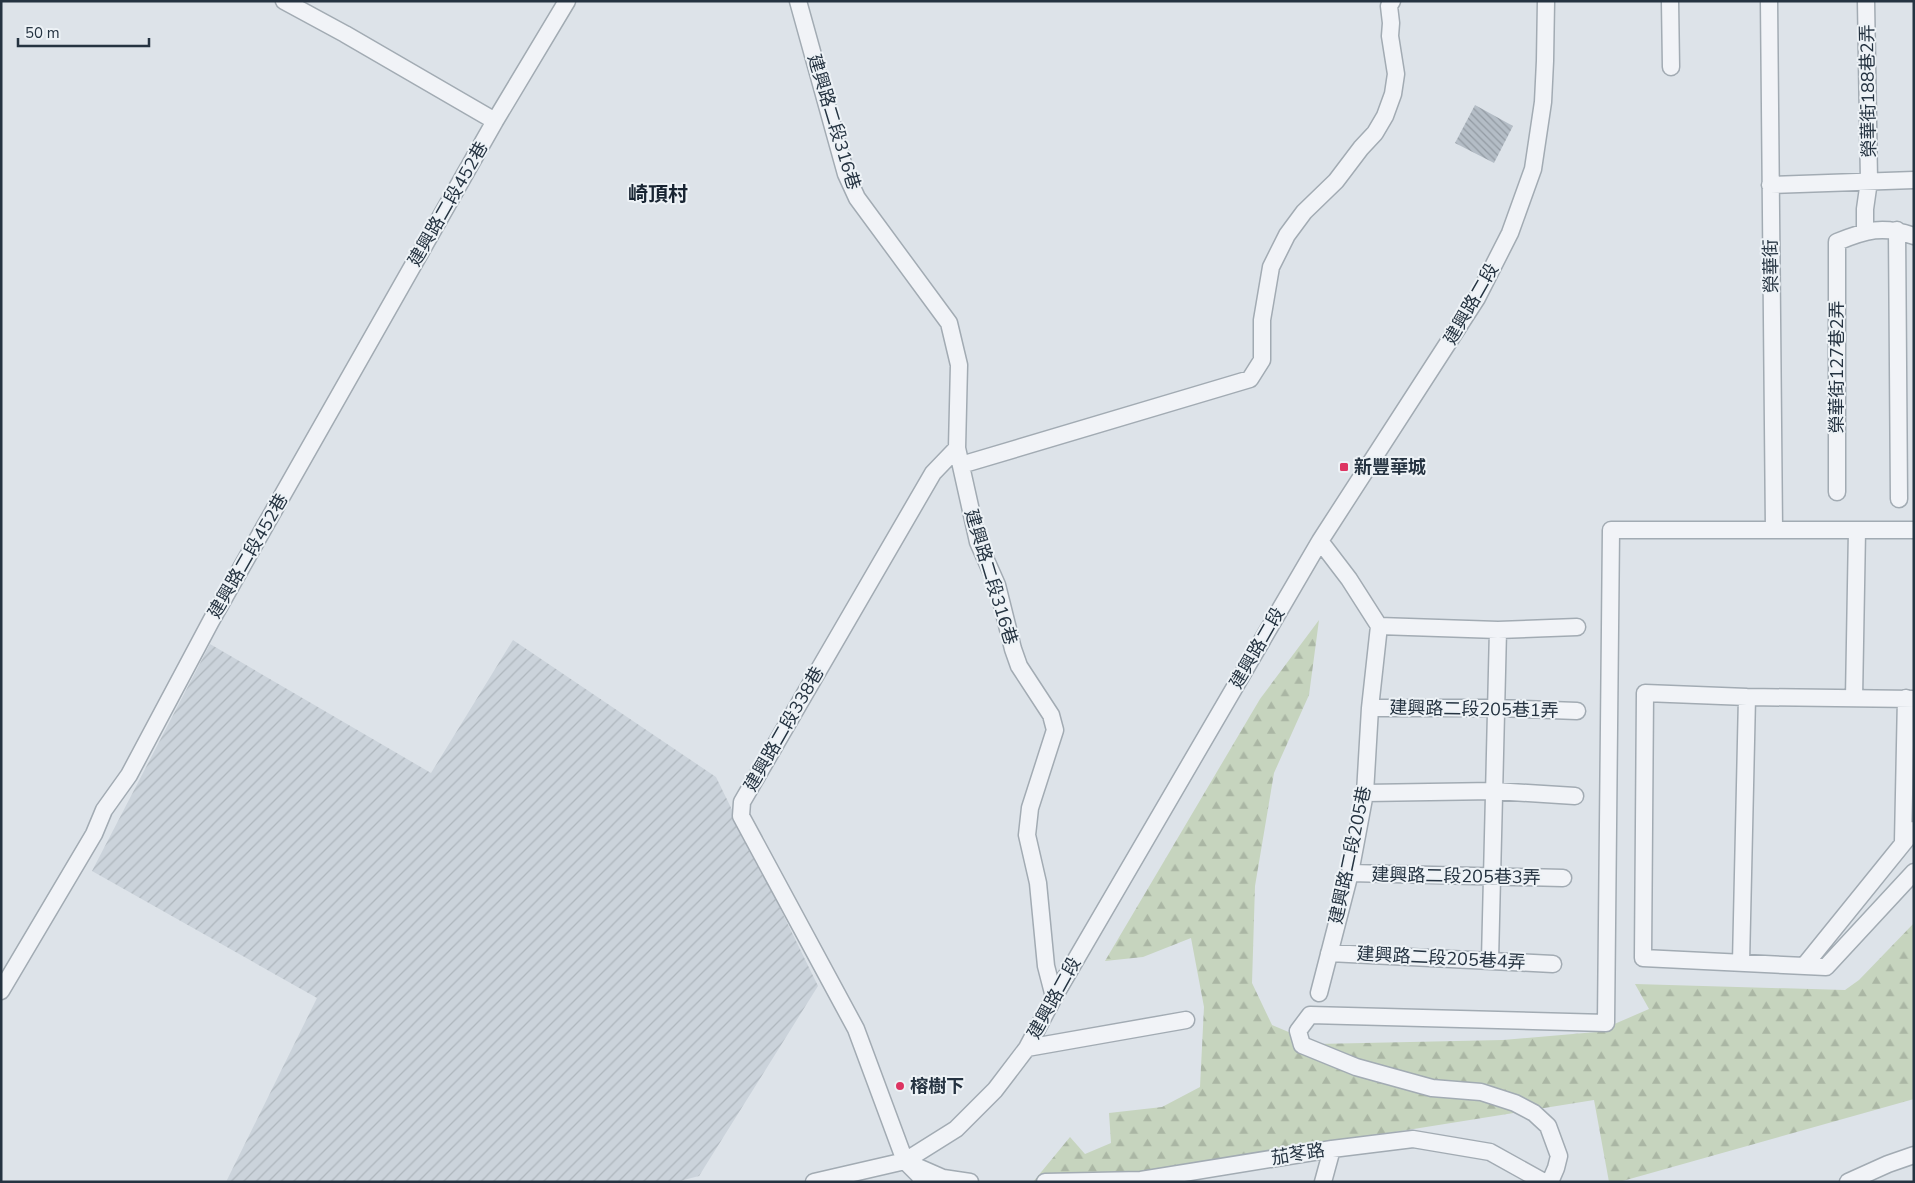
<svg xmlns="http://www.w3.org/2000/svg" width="1915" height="1183" font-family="'Nunito Sans','Noto Sans TC',sans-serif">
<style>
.industrial{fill:url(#industrial-furrows)}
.forest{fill:url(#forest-firs)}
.building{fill:url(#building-back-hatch)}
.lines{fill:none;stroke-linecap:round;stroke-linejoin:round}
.minor-casing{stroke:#a2abb3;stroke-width:19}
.minor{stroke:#f1f3f7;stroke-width:16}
.poi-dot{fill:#dd3462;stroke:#edf2f6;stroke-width:2}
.labels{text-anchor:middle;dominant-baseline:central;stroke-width:4;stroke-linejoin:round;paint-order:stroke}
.street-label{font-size:18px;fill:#253341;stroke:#edf2f6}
.poi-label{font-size:18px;font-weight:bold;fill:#253341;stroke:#edf2f6;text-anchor:start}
.quarter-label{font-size:20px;font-weight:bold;fill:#182432;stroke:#edf2f6}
</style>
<defs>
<pattern id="industrial-furrows" width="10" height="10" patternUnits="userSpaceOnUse" patternTransform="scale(1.25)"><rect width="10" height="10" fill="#cbd3db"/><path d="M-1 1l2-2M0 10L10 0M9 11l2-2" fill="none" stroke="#aeb6bd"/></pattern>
<pattern id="forest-firs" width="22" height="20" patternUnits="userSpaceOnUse" patternTransform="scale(1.25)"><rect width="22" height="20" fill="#c6d4be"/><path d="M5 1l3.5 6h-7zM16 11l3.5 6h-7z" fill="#aab6a4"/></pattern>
<pattern id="building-back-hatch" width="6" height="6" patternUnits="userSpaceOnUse" patternTransform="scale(1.25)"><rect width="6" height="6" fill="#b4bdc6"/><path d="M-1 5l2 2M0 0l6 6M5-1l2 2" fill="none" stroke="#929aa2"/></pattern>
</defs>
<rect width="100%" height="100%" fill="#dde3e9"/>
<!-- industrial -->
<path class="industrial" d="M513 640 716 777 818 986 699 1176 676 1182H226L317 998 92 871 210 644 431 773Z"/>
<!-- forest -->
<path class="forest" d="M1319 620 1309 695 1274 773 1255 886 1252 983 1272 1025 1317 1044 1503 1040 1596 1032 1649 1009 1635 984 1845 990 1859 980 1914 923V1099L1619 1182H1609L1594 1100 1082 1182H1033L1070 1137 1085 1154 1111 1143 1109 1113 1162 1107 1200 1087 1204 1007 1191 938 1143 957 1105 961 1260 699Z"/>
<!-- building -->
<path class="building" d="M1475 105 1513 126 1494 163 1455 143Z"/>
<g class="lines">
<!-- minor casing -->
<g class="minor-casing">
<path id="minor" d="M284 1 345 34 495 121
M798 1 846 174 857 198 949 323 959 365 957 448 978 542 997 585 1013 649 1019 666 1051 715 1055 730 1030 808 1027 835 1038 883 1046 966 1054 997
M1670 1 1671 67
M1769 1 1774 530
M1770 185 1914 180
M1897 230 1899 499
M1865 231V209L1869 181 1866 1
M961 465 1250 379 1262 360V320L1271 267 1287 235 1304 212 1336 181 1361 148 1375 133 1385 116 1393 94 1396 74 1390 36 1391 23 1389 6 1392 1
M1837 492V242C1866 230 1883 225 1914 236
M1379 626 1498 630 1577 627
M1854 698 1857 530
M1914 699 1747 697 1645 693 1643 958 1826 967 1914 872
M1370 708H1496L1577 711
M1365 793 1494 791 1575 796
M1903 842 1906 698
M1350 873 1563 878
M1329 953 1553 964
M1490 960 1498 630
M1741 963 1747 697
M1804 966 1914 830
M1 991 94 834 104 810 129 775 211 621 495 121 567 1
M1319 993 1350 873 1365 793 1370 708 1379 626 1349 579 1320 541
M1027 1048 1186 1020
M911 1164 943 1178 970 1182
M814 1182 905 1161 956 1129 995 1090 1027 1048 1054 997 1320 541 1477 298 1510 233 1533 169 1543 102 1545 61 1546 1
M922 1182 919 1175 905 1161 856 1029 741 816 742 802 933 473 957 448
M1045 1182 1141 1180 1332 1149 1413 1139 1490 1152 1544 1182
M1323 1182 1332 1149
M1550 1182 1556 1168 1559 1156 1548 1126 1534 1113 1515 1103 1481 1092 1432 1088 1356 1067 1302 1045 1298 1031 1310 1015 1606 1023 1611 530H1914
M1848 1182 1888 1164 1914 1155"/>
</g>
<!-- minor -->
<use href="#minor" class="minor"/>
</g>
<!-- markers -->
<g class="poi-dot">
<rect x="1339" y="462" width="10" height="10" rx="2.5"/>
<circle cx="900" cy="1086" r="5"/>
</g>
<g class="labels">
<!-- street labels -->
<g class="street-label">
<text transform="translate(1868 91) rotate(-91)">榮華街188巷2弄</text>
<text transform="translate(834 122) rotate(73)">建興路二段316巷</text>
<text transform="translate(448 204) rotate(-60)">建興路二段452巷</text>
<text transform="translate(1771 266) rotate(-91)">榮華街</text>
<text transform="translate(1471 304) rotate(-60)">建興路二段</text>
<text transform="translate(1837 367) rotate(-90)">榮華街127巷2弄</text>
<text transform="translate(248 556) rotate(-60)">建興路二段452巷</text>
<text transform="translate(991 577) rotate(73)">建興路二段316巷</text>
<text transform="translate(1257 648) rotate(-60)">建興路二段</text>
<text transform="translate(1474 709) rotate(1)">建興路二段205巷1弄</text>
<text transform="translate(784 729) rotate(-60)">建興路二段338巷</text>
<text transform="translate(1350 855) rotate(-78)">建興路二段205巷</text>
<text transform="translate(1456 876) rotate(1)">建興路二段205巷3弄</text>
<text transform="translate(1441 958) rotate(3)">建興路二段205巷4弄</text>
<text transform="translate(1054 998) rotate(-61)">建興路二段</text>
<text transform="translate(1298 1154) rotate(-9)">茄苳路</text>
</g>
<!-- poi labels -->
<g class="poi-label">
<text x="1354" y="467">新豐華城</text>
<text x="910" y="1086">榕樹下</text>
</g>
<!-- quarter labels -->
<g class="quarter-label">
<text x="658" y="194">崎頂村</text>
</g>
</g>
<!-- border -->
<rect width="1915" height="1183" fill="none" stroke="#253341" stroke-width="5"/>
<!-- scale -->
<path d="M18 38v8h131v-8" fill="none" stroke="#253341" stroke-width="2.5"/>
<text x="25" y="38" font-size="15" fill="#253341" stroke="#edf2f6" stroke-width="4" paint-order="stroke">50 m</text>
</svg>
